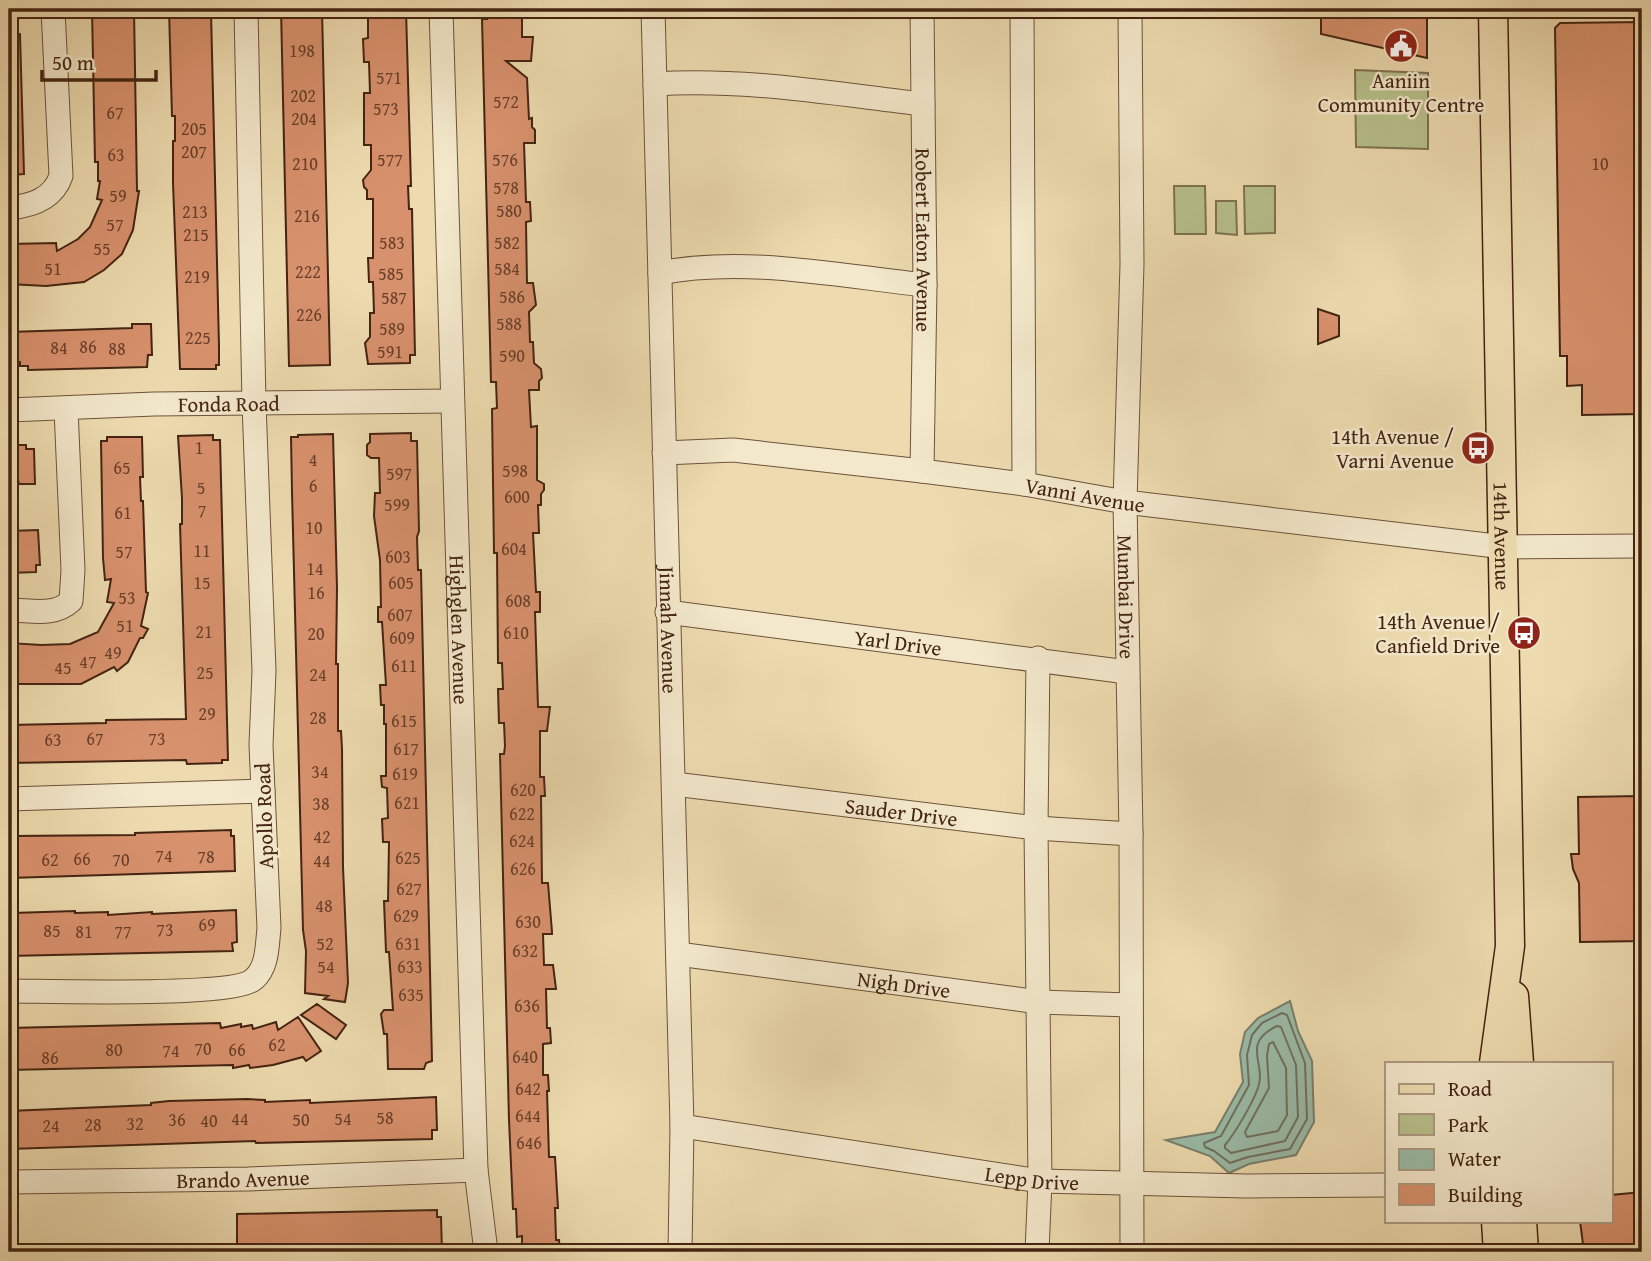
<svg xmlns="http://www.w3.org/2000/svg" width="1651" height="1261" font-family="'Gentium Book Plus',serif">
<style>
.green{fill:#b7c08c;stroke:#7e724f;stroke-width:2}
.water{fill:#9abba7;stroke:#787f6b;stroke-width:2}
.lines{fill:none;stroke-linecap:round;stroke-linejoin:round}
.shore{stroke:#6f705c;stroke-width:2}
.building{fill:#d8916d;stroke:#442412;stroke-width:2}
.minor-casing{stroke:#6e5239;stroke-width:25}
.major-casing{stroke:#442412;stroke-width:31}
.minor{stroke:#f3e8cb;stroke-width:23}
.major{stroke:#eddbaf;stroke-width:28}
.labels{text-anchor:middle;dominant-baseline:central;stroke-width:5;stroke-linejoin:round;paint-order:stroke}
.number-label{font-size:18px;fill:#693f29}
.poi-label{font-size:21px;fill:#442412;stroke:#f3e8cb;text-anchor:end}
.street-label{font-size:21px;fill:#442412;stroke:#f3e8cb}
</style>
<rect width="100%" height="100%" fill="#eddbaf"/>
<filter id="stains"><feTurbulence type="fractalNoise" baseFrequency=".00286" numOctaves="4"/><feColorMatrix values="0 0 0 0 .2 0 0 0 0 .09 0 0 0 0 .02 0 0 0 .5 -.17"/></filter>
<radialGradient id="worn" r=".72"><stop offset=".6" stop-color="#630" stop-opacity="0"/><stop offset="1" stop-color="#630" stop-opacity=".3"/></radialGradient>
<!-- green -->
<path class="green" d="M1355 70 1428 73V149L1356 147Z
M1174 186H1205L1206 234H1175Z
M1244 186H1275V233L1245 234Z
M1216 201H1236L1237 235 1216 233Z"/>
<!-- water -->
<path class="water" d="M1290 1001 1298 1031 1312 1061 1314 1122 1296 1155 1249 1164 1229 1173 1210 1156 1166 1140 1215 1132 1243 1082 1240 1054 1245 1032 1258 1018Z"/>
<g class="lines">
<!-- shore -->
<path class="shore" d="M1282 1013 1287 1015 1305 1063 1307 1119 1290 1149 1248 1157 1230 1163 1214 1151 1205 1147 1204 1143 1221 1136 1249 1085 1247 1055 1252 1035 1262 1023Z
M1277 1026 1281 1027 1296 1065 1298 1117 1285 1141 1231 1153 1225 1148V1145C1236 1132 1252 1104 1258 1088 1267 1063 1240 1044 1277 1026Z
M1273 1042 1286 1068 1287 1115 1278 1131 1247 1137 1245 1132 1269 1088 1267 1056 1269 1044Z"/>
</g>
<!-- building -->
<path class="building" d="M92 9H134L137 191H139L133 230 122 254 104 270 84 282 46 286 9 284V244L56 243 57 251 78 239 90 227 102 200 97 199 100 181H98V162H95Z
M169 9H205L204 14 211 12 219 346V365H216V369H180L173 183V141H175V116H172Z
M281 9H322L330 365 289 366Z
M1321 9H1427V58L1321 34Z
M406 10 411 186H408L409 209H412L415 355H410V363L368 364 365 343 370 337V313H374L373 282H369L368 258H373V199H367V190L364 187 363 180 371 170V145H364V93H370L369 62H364L363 39 368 38V18H373L372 11Z
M522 10V37H533L531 61H506L527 78 529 119 532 118V127L535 130V143H524L526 202H530L531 221 526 222 527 283H533L536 305 529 312 530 342H533L534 363 541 369 542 378 539 381V390H529L531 427 537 426V480L544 484V490L541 494V505H538L539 533H533L536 592H540V612H535L538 707H550L547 731H540V777H544L545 796H541L542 883H548L552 932V934H543L544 965H553L556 989H546L547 1028H550L551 1043 543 1044V1075H548L549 1091H547L549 1157H555L558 1208H555L556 1240H559L560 1252H522V1236L517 1237 516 1209H513L509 1120 500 754H504L505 746 504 723H499L498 689H503L502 663H498L497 553H494L492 409 497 408 496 382H491L482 19H487V11Z
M1642 22V414L1582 415V385L1567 386V356H1560L1555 28 1560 23Z
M20 34 24 174 9 175V35Z
M1318 309 1339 316V336L1318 344Z
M132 324H151L152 355H148L147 367 28 370V366H20V362L9 363V332L132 328Z
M411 433V441H417L419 531 417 537 418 570H421L432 1061 426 1063 424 1069H388L387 1034H384L381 1014 384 1010H393L389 952H386L384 901H388L389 842H383L382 819 388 818 387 788 382 787 381 776H386V724H384V705H381L380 685H386L382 622H378V607H381L380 560 374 516 375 493H380L379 458H371L367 455V445L370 442V434Z
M333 434 337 588 336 664H338V731H341L342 749 343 867 348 983 345 1002 324 999 328 996 305 993 306 951 303 930 292 492 291 437H298V435Z
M213 435V440H220L228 760H222V763L187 764 186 760 9 763V725L106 723V720L186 719 180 524H182V498L178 436Z
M107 437H142L143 477H140L141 501H143L146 592 148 593 141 626 148 629 143 638H140L128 662 117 671 114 667 81 684H9V643L41 645 70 644 98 632 114 603 107 602 111 579 105 580 103 558 101 441H107Z
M10 445H26V449H34L35 484H19L18 480H11Z
M38 530 40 565H36V572L9 573V531Z
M1642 796V941L1580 942 1579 883 1573 869 1571 854H1579L1578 797Z
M231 830V836H234L235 871 9 878V836L135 835V833Z
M236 910 237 942 232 943 233 951 9 956V915L12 913 75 911V913L108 912V915L152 912V914Z
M317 1004 346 1025 336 1039 301 1015Z
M298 1017 321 1051 306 1061 303 1057 273 1065 250 1068 249 1065 233 1068V1065L9 1070V1028L220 1023 221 1028 241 1024V1027L252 1025 253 1029 276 1022 278 1030Z
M436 1097 437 1130H432V1139L256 1143 255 1141 9 1149V1111L151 1105V1103L169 1101 247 1099 265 1100V1102L310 1100V1103Z
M1642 1192V1252H1584L1580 1221H1611V1195Z
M437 1210V1217H441L442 1252H237V1214Z"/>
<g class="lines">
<!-- minor casing -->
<g class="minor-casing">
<g id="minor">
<path id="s1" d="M441 9 476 1170 486 1252"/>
<path id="s2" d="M653 9 682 1126 680 1252"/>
<path id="s3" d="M922 9 925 285 922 471"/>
<path d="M1022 9 1024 484"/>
<path id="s4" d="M1130 9 1132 264 1125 502 1131 834 1132 1252"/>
<path d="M655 84C744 78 835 94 923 104"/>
<path d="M9 208C32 206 53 199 61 176L53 9"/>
<path d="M660 273C744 256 840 276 925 285"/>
<path id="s5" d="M9 410 154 404 452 401"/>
<path id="s6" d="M664 453 733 450 922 471 1024 484 1125 502 1504 547 1642 546"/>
<path d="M9 610C31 610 54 617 71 601L73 570 66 409"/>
<path id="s7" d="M667 612 1127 672"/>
<path id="s8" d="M674 784 1036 828 1131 834"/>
<path d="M9 799 263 791"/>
<path id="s9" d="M678 954 1039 1002 1130 1005"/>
<path d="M9 991C46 991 235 997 254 979 268 967 267 945 269 928L261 745 264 671 254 403 246 9"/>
<path id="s10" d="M682 1126 1040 1181 1246 1186 1387 1185"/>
<path id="s11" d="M9 1182 248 1179 476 1170"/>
<path d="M1037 1252 1040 1181 1036 828 1038 658"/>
</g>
</g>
<!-- major casing -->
<g class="major-casing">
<g id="major">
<path id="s12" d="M1493 9 1510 946 1494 1063"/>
<path d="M1514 996 1519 1063"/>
<path d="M1496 1221 1498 1252"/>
<path d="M1522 1221 1524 1252"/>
</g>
</g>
<!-- minor -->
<use href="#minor" class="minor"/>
<!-- major -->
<use href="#major" class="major"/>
</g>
<!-- icons -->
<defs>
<g id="civic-disc" transform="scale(1.75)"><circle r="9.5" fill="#8f2418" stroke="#f3e8cb"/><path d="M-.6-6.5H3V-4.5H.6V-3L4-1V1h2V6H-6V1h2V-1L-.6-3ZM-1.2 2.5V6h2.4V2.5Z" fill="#fff"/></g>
<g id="bus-disc" transform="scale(1.75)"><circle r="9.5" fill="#8f2418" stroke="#f3e8cb"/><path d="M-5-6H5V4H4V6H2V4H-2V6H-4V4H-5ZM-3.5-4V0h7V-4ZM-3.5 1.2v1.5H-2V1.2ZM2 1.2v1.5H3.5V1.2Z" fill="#fff"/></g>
</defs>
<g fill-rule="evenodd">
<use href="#civic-disc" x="1401" y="46"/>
<use href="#bus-disc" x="1478" y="448"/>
<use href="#bus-disc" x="1524" y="633"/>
</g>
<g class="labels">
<!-- number labels -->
<g class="number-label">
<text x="302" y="50">198</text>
<text x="389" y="77">571</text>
<text x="303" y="95">202</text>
<text x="506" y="101">572</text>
<text x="386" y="108">573</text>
<text x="115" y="112">67</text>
<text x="304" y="118">204</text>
<text x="194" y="128">205</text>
<text x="194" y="151">207</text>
<text x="116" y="154">63</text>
<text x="390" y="159">577</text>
<text x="505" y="159">576</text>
<text x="305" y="163">210</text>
<text x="1600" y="163">10</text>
<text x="506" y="187">578</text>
<text x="118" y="195">59</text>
<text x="509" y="210">580</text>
<text x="195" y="211">213</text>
<text x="307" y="215">216</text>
<text x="115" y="224">57</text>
<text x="196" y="234">215</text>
<text x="392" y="242">583</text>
<text x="507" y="242">582</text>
<text x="102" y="248">55</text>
<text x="53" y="268">51</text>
<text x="507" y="268">584</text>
<text x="308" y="271">222</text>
<text x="391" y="273">585</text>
<text x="197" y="276">219</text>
<text x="512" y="296">586</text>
<text x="394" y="297">587</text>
<text x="309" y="314">226</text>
<text x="509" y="323">588</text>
<text x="392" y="328">589</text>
<text x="198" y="337">225</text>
<text x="88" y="346">86</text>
<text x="59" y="347">84</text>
<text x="117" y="348">88</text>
<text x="390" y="351">591</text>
<text x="512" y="355">590</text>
<text x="199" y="447">1</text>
<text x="313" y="459">4</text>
<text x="122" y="467">65</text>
<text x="515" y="470">598</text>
<text x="399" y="473">597</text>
<text x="313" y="485">6</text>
<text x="201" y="487">5</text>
<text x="517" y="496">600</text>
<text x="397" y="504">599</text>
<text x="202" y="510">7</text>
<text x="123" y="512">61</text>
<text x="314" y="527">10</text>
<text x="514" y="548">604</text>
<text x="202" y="550">11</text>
<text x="124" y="551">57</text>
<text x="398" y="556">603</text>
<text x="315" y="568">14</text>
<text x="202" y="582">15</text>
<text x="401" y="582">605</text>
<text x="316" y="592">16</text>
<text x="127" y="597">53</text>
<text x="518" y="600">608</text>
<text x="400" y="614">607</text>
<text x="125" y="625">51</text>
<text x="204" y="631">21</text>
<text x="516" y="632">610</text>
<text x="316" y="633">20</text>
<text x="402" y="637">609</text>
<text x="113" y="652">49</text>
<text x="88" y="661">47</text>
<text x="404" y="665">611</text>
<text x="63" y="667">45</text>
<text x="205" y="672">25</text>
<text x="318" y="674">24</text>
<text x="207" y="713">29</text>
<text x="318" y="717">28</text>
<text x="404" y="720">615</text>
<text x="95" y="738">67</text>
<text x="157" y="738">73</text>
<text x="53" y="739">63</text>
<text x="406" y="748">617</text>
<text x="320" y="771">34</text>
<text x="405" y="773">619</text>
<text x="523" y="789">620</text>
<text x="407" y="802">621</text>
<text x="321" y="803">38</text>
<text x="522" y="813">622</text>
<text x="322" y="836">42</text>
<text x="522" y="840">624</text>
<text x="164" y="855">74</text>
<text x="206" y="856">78</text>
<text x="408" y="857">625</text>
<text x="82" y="858">66</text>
<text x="50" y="859">62</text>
<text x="121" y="859">70</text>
<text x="322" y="860">44</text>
<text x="523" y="868">626</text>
<text x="409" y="888">627</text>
<text x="324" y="905">48</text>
<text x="406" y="915">629</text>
<text x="528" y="921">630</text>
<text x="207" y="924">69</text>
<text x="165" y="929">73</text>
<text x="52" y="930">85</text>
<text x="84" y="931">81</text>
<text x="123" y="931">77</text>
<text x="325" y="943">52</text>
<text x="408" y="943">631</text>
<text x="525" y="950">632</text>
<text x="326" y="966">54</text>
<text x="410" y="966">633</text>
<text x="411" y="994">635</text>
<text x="527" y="1005">636</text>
<text x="277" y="1044">62</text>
<text x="203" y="1048">70</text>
<text x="114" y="1049">80</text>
<text x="237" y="1049">66</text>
<text x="171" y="1050">74</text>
<text x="525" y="1056">640</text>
<text x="50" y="1057">86</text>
<text x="528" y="1088">642</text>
<text x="528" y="1115">644</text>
<text x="385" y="1117">58</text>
<text x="240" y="1118">44</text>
<text x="343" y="1118">54</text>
<text x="177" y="1119">36</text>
<text x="301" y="1119">50</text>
<text x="209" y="1120">40</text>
<text x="135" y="1123">32</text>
<text x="93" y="1124">28</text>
<text x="51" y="1125">24</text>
<text x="529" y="1142">646</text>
</g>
<!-- poi labels -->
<g class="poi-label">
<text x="1401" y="80" text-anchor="middle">Aaniin<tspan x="1401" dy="24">Community Centre</tspan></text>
<text x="1454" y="436">14th Avenue /<tspan x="1454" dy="24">Varni Avenue</tspan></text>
<text x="1500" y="621">14th Avenue /<tspan x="1500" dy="24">Canfield Drive</tspan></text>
</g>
<!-- street labels -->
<g class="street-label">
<text stroke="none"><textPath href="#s3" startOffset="231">Robert Eaton Avenue</textPath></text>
<text stroke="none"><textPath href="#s5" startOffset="220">Fonda Road</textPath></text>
<text stroke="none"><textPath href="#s6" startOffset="424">Vanni Avenue</textPath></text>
<text stroke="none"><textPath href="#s12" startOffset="527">14th Avenue</textPath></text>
<text stroke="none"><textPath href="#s4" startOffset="588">Mumbai Drive</textPath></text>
<text stroke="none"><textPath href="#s1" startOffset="621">Highglen Avenue</textPath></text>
<text stroke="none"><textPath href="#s2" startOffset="621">Jinnah Avenue</textPath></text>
<text stroke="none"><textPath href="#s7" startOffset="233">Yarl Drive</textPath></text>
<text stroke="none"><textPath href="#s8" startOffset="229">Sauder Drive</textPath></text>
<text transform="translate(264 816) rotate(-92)">Apollo Road</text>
<text stroke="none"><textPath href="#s9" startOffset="228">Nigh Drive</textPath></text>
<text stroke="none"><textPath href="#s10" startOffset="354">Lepp Drive</textPath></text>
<text stroke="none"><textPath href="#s11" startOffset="234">Brando Avenue</textPath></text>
</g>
</g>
<!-- margin -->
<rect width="1651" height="1261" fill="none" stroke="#eddbaf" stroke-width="35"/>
<rect x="10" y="10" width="1630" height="1240" fill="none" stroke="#442412" stroke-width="3.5"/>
<rect x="18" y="18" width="1616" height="1226" fill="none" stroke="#442412" stroke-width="2"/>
<!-- legend -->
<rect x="1385" y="1062" width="228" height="161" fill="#f3e8cb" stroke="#ad9a81" stroke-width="2"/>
<rect x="1399" y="1084" width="35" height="10" fill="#eddbaf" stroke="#ad9a81" stroke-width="2"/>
<text x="1448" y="1096" font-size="21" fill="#442412">Road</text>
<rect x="1399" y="1114" width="35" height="21" fill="#b7c08c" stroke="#ad9a81" stroke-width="2"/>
<text x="1448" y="1132" font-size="21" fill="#442412">Park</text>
<rect x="1399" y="1149" width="35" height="21" fill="#9abba7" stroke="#ad9a81" stroke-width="2"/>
<text x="1448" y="1166" font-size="21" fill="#442412">Water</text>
<rect x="1399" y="1184" width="35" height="21" fill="#d8916d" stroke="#ad9a81" stroke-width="2"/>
<text x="1448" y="1202" font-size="21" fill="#442412">Building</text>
<!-- scale -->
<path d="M42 70v10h114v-10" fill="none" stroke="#442412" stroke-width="3.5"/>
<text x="52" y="70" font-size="21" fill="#442412" stroke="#f3e8cb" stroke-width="5" paint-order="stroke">50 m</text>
<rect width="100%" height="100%" filter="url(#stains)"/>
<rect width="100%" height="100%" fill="url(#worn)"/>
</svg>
